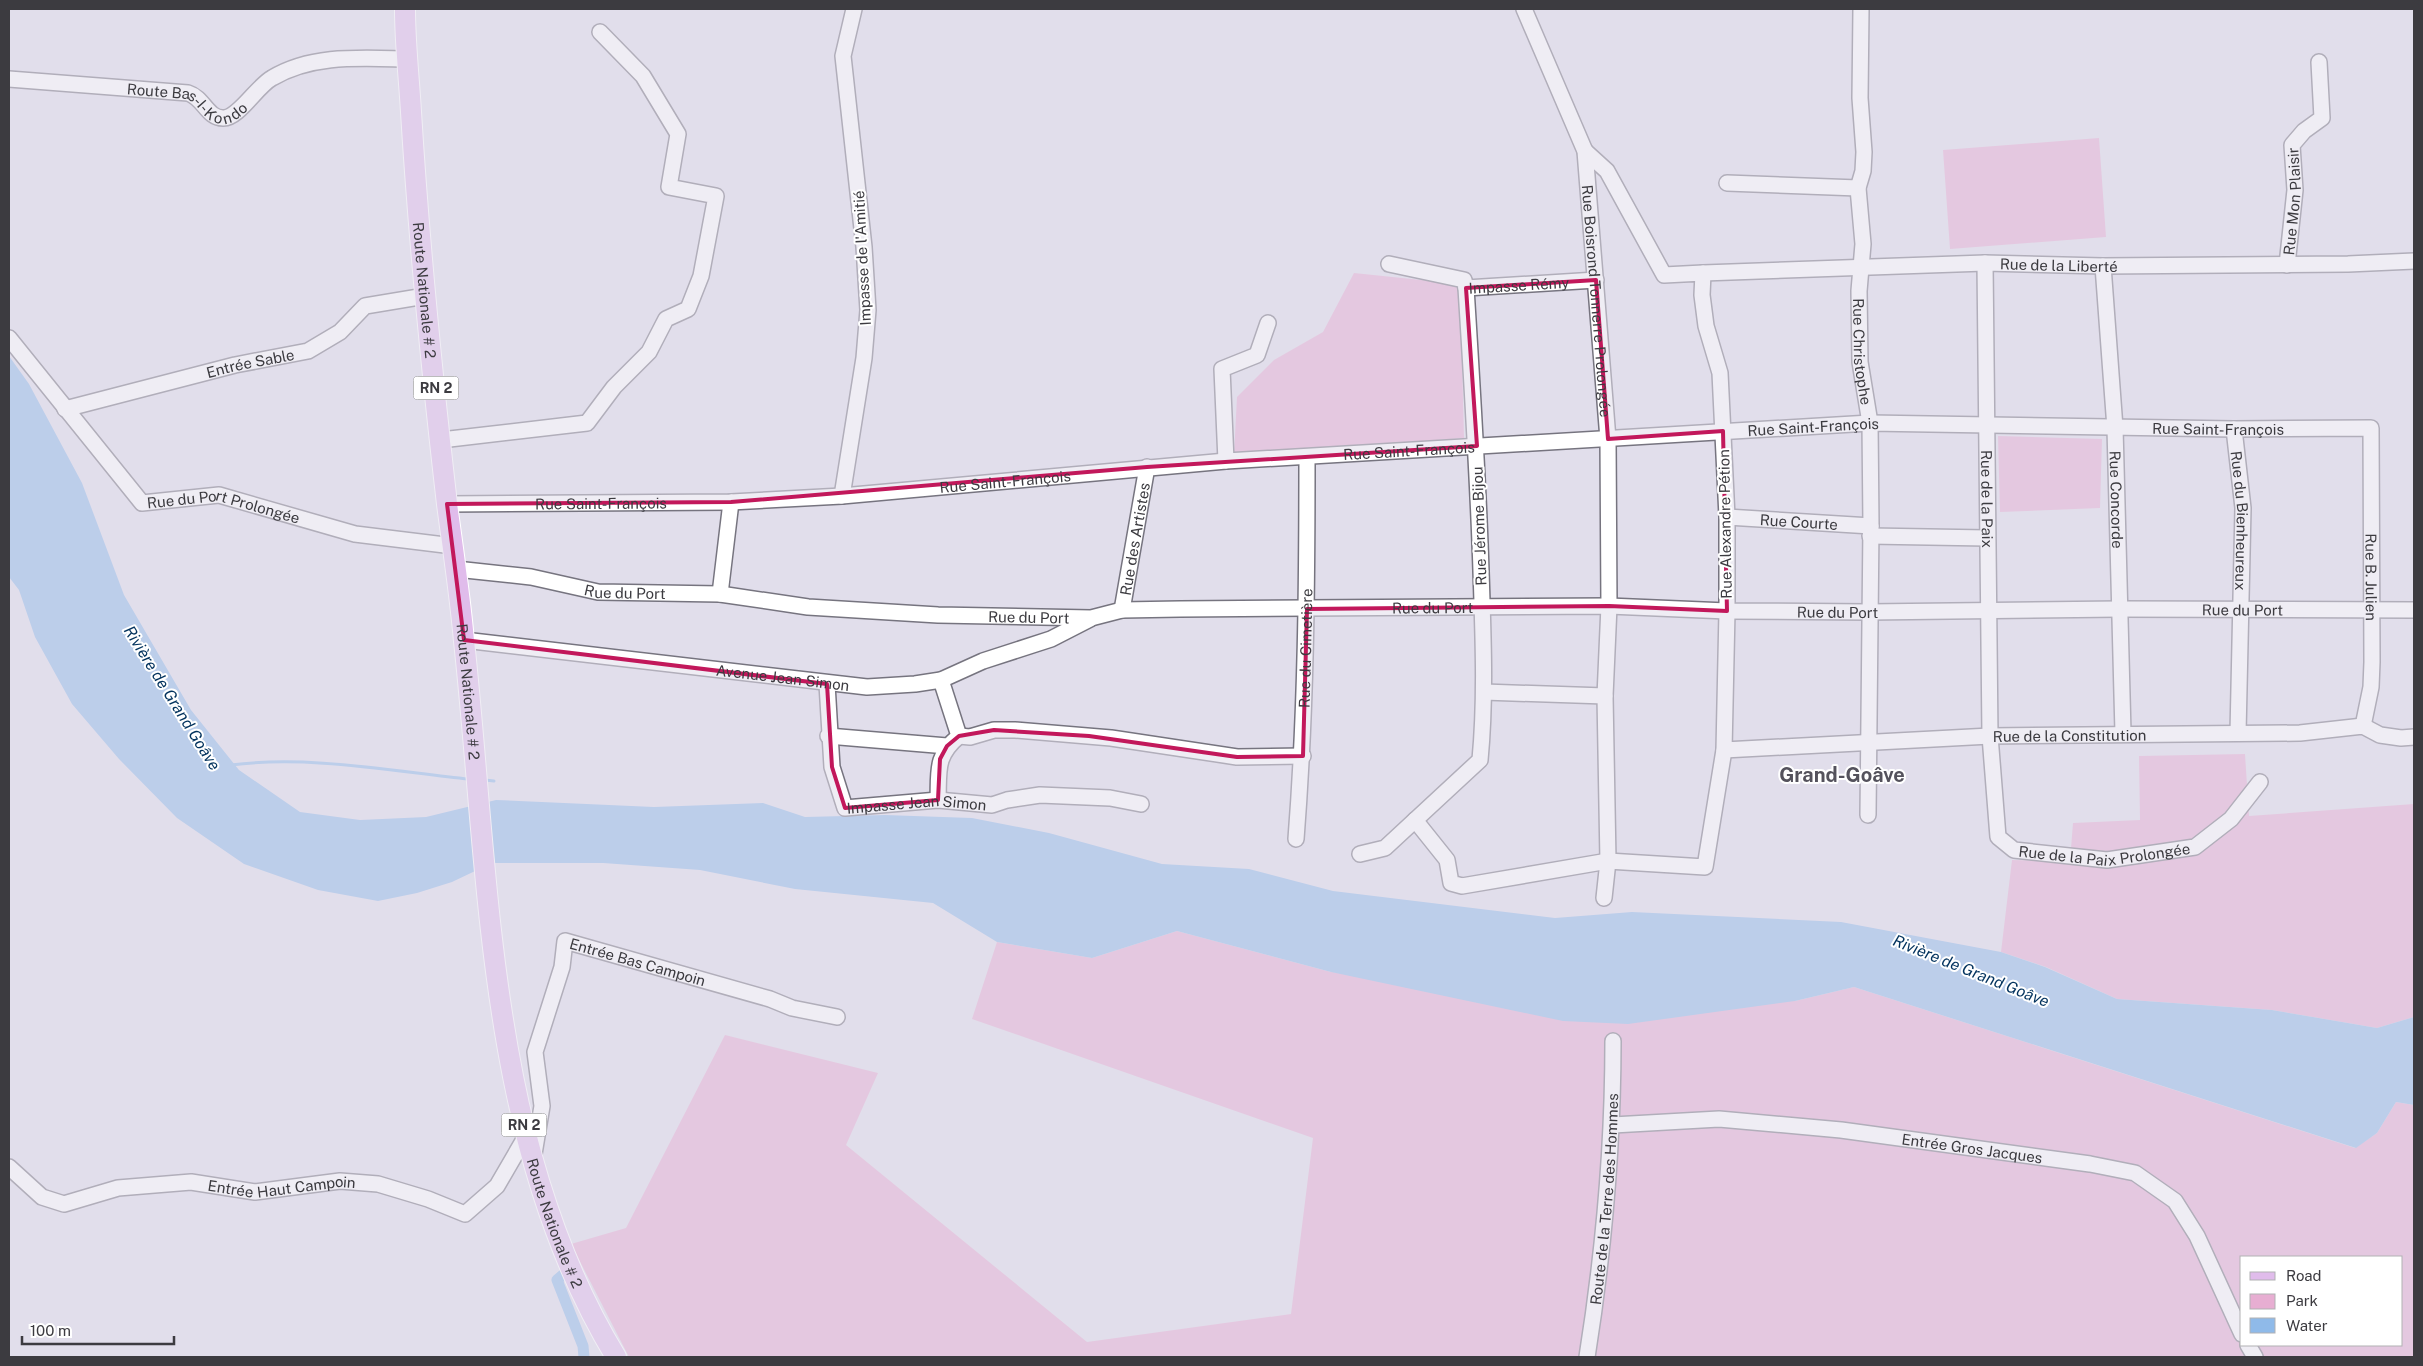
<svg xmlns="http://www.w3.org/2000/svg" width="2423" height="1366" font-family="'Public Sans',sans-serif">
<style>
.green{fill:#e7aed2;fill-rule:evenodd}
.water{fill:#8fbae9}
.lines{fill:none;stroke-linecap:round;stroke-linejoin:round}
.stream{stroke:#8fbae9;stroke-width:3}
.canal{stroke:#8fbae9;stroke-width:11}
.minor-casing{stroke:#76747f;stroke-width:18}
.major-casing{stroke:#fff;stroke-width:22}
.minor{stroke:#fff;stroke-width:15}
.major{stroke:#e0bceb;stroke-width:20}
.marked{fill:none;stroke:#c2185b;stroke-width:4;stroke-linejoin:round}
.labels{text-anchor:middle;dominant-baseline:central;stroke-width:4;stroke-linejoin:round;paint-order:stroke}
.shield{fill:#fff;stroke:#767679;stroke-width:1}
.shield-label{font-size:14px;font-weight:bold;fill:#3c3b40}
.street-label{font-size:15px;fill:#3c3b40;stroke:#fff}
.water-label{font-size:16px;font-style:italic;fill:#02325d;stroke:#fff}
.district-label{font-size:20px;font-weight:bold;fill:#54525c;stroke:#fff}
</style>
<rect width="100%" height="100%" fill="#e1deeb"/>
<!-- green -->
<path class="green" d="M2099 138 2106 237 1950 249 1943 150Z
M1354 273 1460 284 1464 438 1234 455 1237 397 1274 360 1323 332Z
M1998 436 2102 439 2100 508 2000 512Z
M2245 754 2249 816 2414 804V1017L2377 1028 2272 1010 2117 999 2046 967 2001 952 2012 860 2070 861 2073 823 2140 820 2139 756Z
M1177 931 1331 972 1795 1001 1854 987 2355 1148 2377 1133 2396 1102 2414 1105V1357H629L571 1244 626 1228 725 1035 878 1073 846 1145 1087 1342 1291 1314 1313 1138 972 1019 997 942 1092 958ZM2242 1257H2402V1345H2242Z"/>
<!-- water -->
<path class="water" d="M9 356 29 384 82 483 124 595 191 710 239 770 300 812 360 820 426 817 496 800 654 807 763 803 805 817 885 815 972 818 1049 833 1162 864 1249 869 1333 891 1555 918 1632 912 1841 922 2001 952 2045 967 2117 999 2272 1010 2377 1028 2414 1017V1105L2396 1102 2377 1133 2356 1148 1854 987 1795 1001 1628 1024 1563 1021 1331 972 1177 931 1092 958 997 942 933 903 795 889 700 870 603 863H492L452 882 417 893 378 901 318 890 244 864 177 818 119 759 72 704 35 637 19 590 9 577Z"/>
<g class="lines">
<!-- stream -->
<path class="stream" d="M231 765C308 755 392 771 469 779
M485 780 494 781"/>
<!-- canal -->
<path class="canal" d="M565 1273 557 1280 583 1346 584 1357"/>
<!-- minor casing -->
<g class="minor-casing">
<g id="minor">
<path id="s1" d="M1524 9 1585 151 1608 439 1609 606 1605 696 1608 861 1604 898"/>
<path id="s2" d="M1861 9 1860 98 1864 152 1863 171 1858 188 1863 244 1859 291 1860 362 1870 423 1871 526 1868 815"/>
<path id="s3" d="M9 79 188 93C204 98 207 118 223 118 238 119 257 86 272 78 312 54 361 58 406 59"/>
<path d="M1727 183 1858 188"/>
<path id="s4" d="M1985 263 1990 736 1998 837 2014 850 2107 860 2195 847 2231 819 2260 782"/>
<path id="s5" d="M1389 264 1464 280 1466 288 1596 280"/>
<path id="s6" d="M2287 265 2295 190 2292 145 2304 131 2322 118 2319 62"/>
<path id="s7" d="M2103 266 2115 428 2123 733"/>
<path id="s8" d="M1703 273 1985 263 2103 266 2348 264 2414 261"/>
<path id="s9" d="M9 338 142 503 219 495 355 534 453 546"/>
<path id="s10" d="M65 409 235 365 308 351 340 332 365 306 425 296"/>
<path id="s11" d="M2234 429 2243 508 2238 733"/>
<path d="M441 440 587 423 614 387 649 352 666 319 688 309 701 276 716 196 669 187 678 134 643 76 600 32"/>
<path d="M1226 461 1222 369 1257 355 1268 323"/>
<path d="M842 496 864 358 868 310 864 247 843 56 854 9"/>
<path id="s12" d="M447 504 731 502 842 496 1226 461 1870 423 2234 429 2371 428 2372 662 2371 687 2363 726"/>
<path id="s13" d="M1727 517 1871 526"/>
<path d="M1870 536 1987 538"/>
<path id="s14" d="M456 569 531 577 598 592 720 594 808 607 938 615 1091 618 1122 610 1180 609 1609 606 1727 611 1869 612 2119 609 2414 610"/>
<path d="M720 594 731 502"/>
<path id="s15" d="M1122 610 1147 467"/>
<path id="s16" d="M464 640 867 687 915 684 941 680 983 661 1051 639 1090 619"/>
<path id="s17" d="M827 684 832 767 845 808 938 800 992 805 1007 800 1040 795 1110 798 1141 804"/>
<path d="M1484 692 1605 696"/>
<path d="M828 736 947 746"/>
<path d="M959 736 970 737 994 730H1015L1111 738 1237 757 1303 756"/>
<path id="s18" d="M1724 750 1990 736 2300 733 2363 726 2380 735 2401 738 2414 737"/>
<path d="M938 800C939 771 935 756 959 736L941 680"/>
<path d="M1415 820 1447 860 1451 883 1462 886 1608 861 1705 867 1724 750 1727 611V517L1720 373 1706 326 1702 295 1703 273 1664 275 1607 171 1585 151"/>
<path id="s19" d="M1296 839C1306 711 1307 584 1307 457"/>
<path d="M1360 854 1385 848 1480 760C1486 697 1483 634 1481 571 1478 476 1472 382 1466 288"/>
<path id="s20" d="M1613 1125 1719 1119 1841 1130 2090 1164 2135 1173 2175 1201 2197 1236 2242 1334"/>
<path id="s21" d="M534 1154 542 1106 535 1052 562 967 565 941 770 999 792 1008 837 1017"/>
<path id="s22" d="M9 1167 42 1197 64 1204 118 1188 191 1182 255 1192 340 1181 378 1184 428 1199 465 1214 497 1186 526 1136"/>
<path d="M2248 1345 2255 1357"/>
<path id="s23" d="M1587 1357C1604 1250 1613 1149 1613 1041"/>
</g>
</g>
<!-- major casing -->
<g class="major-casing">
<g id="major">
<path id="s24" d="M405 9C405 44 409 77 411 112 419 243 432 374 447 504 453 550 460 595 464 641 490 881 487 1145 616 1357"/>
</g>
</g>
<!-- minor -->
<use href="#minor" class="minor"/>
<!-- major -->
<use href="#major" class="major"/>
</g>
<!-- marked area -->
<path d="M0 0H2423V1366H0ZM1596 280 1608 439 1723 431 1727 611 1609 606 1307 609 1303 756 1237 757 1089 736 994 730 959 736 947 746 940 759 938 800 845 808 832 767 827 684 464 640 447 504 731 502 1147 467 1477 446 1466 288Z" fill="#e1deeb" fill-opacity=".55" fill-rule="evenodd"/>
<path class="marked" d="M1596 280 1608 439 1723 431 1727 611 1609 606 1307 609 1303 756 1237 757 1089 736 994 730 959 736 947 746 940 759 938 800 845 808 832 767 827 684 464 640 447 504 731 502 1147 467 1477 446 1466 288Z"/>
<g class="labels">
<!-- shield labels -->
<g class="shield">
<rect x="413.5" y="376.5" width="45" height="23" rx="4"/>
<rect x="501.5" y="1113.5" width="45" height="23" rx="4"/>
</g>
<g class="shield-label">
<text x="436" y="388">RN 2</text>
<text x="524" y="1125">RN 2</text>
</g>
<!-- street labels -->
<g class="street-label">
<text stroke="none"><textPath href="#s3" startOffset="184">Route Bas-I-Kondo</textPath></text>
<text stroke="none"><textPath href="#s6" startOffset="64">Rue Mon Plaisir</textPath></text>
<text transform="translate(862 258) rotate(-93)">Impasse de l'Amitié</text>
<text stroke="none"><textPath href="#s8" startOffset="356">Rue de la Liberté</textPath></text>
<text stroke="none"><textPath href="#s5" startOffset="138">Impasse Rémy</textPath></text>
<text stroke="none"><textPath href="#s24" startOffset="282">Route Nationale # 2</textPath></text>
<text stroke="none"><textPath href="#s1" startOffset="305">Rue Boisrond Tonnerre Prolongée</textPath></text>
<text stroke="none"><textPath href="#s2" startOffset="344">Rue Christophe</textPath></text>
<text stroke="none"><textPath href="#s10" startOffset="191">Entrée Sable</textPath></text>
<text stroke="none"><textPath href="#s12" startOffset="1369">Rue Saint-François</textPath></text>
<text stroke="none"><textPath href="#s12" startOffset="1774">Rue Saint-François</textPath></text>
<text stroke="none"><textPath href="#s12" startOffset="964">Rue Saint-François</textPath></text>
<text stroke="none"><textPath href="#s12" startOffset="559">Rue Saint-François</textPath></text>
<text stroke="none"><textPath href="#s4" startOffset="236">Rue de la Paix</textPath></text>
<text stroke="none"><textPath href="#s7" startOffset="234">Rue Concorde</textPath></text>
<text stroke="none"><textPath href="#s12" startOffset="154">Rue Saint-François</textPath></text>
<text stroke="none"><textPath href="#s9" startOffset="295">Rue du Port Prolongée</textPath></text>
<text stroke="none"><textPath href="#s11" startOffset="92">Rue du Bienheureux</textPath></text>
<text stroke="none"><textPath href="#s13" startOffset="72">Rue Courte</textPath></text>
<text transform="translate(1725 524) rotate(-91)">Rue Alexandre Pétion</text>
<text transform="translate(1479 526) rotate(-92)">Rue Jérome Bijou</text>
<text stroke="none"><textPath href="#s15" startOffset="72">Rue des Artistes</textPath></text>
<text stroke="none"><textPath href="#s12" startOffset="2076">Rue B. Julien</textPath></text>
<text stroke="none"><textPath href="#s14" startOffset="171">Rue du Port</textPath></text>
<text stroke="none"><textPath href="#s14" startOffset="981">Rue du Port</textPath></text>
<text stroke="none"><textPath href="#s14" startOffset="1791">Rue du Port</textPath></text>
<text stroke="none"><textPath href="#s14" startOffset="1386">Rue du Port</textPath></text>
<text stroke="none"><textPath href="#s14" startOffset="576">Rue du Port</textPath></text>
<text stroke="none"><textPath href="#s19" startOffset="191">Rue du Cimetière</textPath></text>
<text stroke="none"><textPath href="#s16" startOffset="321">Avenue Jean Simon</textPath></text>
<text stroke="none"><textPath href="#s24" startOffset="686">Route Nationale # 2</textPath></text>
<text stroke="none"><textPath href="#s18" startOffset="346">Rue de la Constitution</textPath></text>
<text stroke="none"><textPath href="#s17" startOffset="198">Impasse Jean Simon</textPath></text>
<text stroke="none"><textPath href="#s4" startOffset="686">Rue de la Paix Prolongée</textPath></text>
<text stroke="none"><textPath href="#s21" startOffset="294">Entrée Bas Campoin</textPath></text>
<text stroke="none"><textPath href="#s20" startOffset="361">Entrée Gros Jacques</textPath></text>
<text stroke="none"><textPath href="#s22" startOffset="289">Entrée Haut Campoin</textPath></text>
<text stroke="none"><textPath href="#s23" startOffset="159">Route de la Terre des Hommes</textPath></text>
<text stroke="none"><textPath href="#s24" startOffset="1226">Route Nationale # 2</textPath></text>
</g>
<!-- water labels -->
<g class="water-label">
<text transform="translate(172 698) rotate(58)">Rivière de Grand Goâve</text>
<text transform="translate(1971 971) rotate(22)">Rivière de Grand Goâve</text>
</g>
<!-- district labels -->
<g class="district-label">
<text x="1842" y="775">Grand-Goâve</text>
</g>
</g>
<!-- border -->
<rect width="2423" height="1366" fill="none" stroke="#3c3b40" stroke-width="20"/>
<!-- legend -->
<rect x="2240" y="1256" width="162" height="90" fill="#ffffff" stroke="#b1b1b3"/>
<rect x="2250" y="1272" width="25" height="8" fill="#e0bceb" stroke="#b1b1b3"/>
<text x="2286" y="1281" font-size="15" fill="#3c3b40">Road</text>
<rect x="2250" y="1294" width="25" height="15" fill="#e7aed2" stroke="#b1b1b3"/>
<text x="2286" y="1306" font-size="15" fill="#3c3b40">Park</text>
<rect x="2250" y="1318" width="25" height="15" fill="#8fbae9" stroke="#b1b1b3"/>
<text x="2286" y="1331" font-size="15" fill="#3c3b40">Water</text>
<!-- scale -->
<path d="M22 1336v8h152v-8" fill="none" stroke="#3c3b40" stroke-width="2.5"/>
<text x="30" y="1336" font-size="15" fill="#3c3b40" stroke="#ffffff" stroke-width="4" paint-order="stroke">100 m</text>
</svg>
